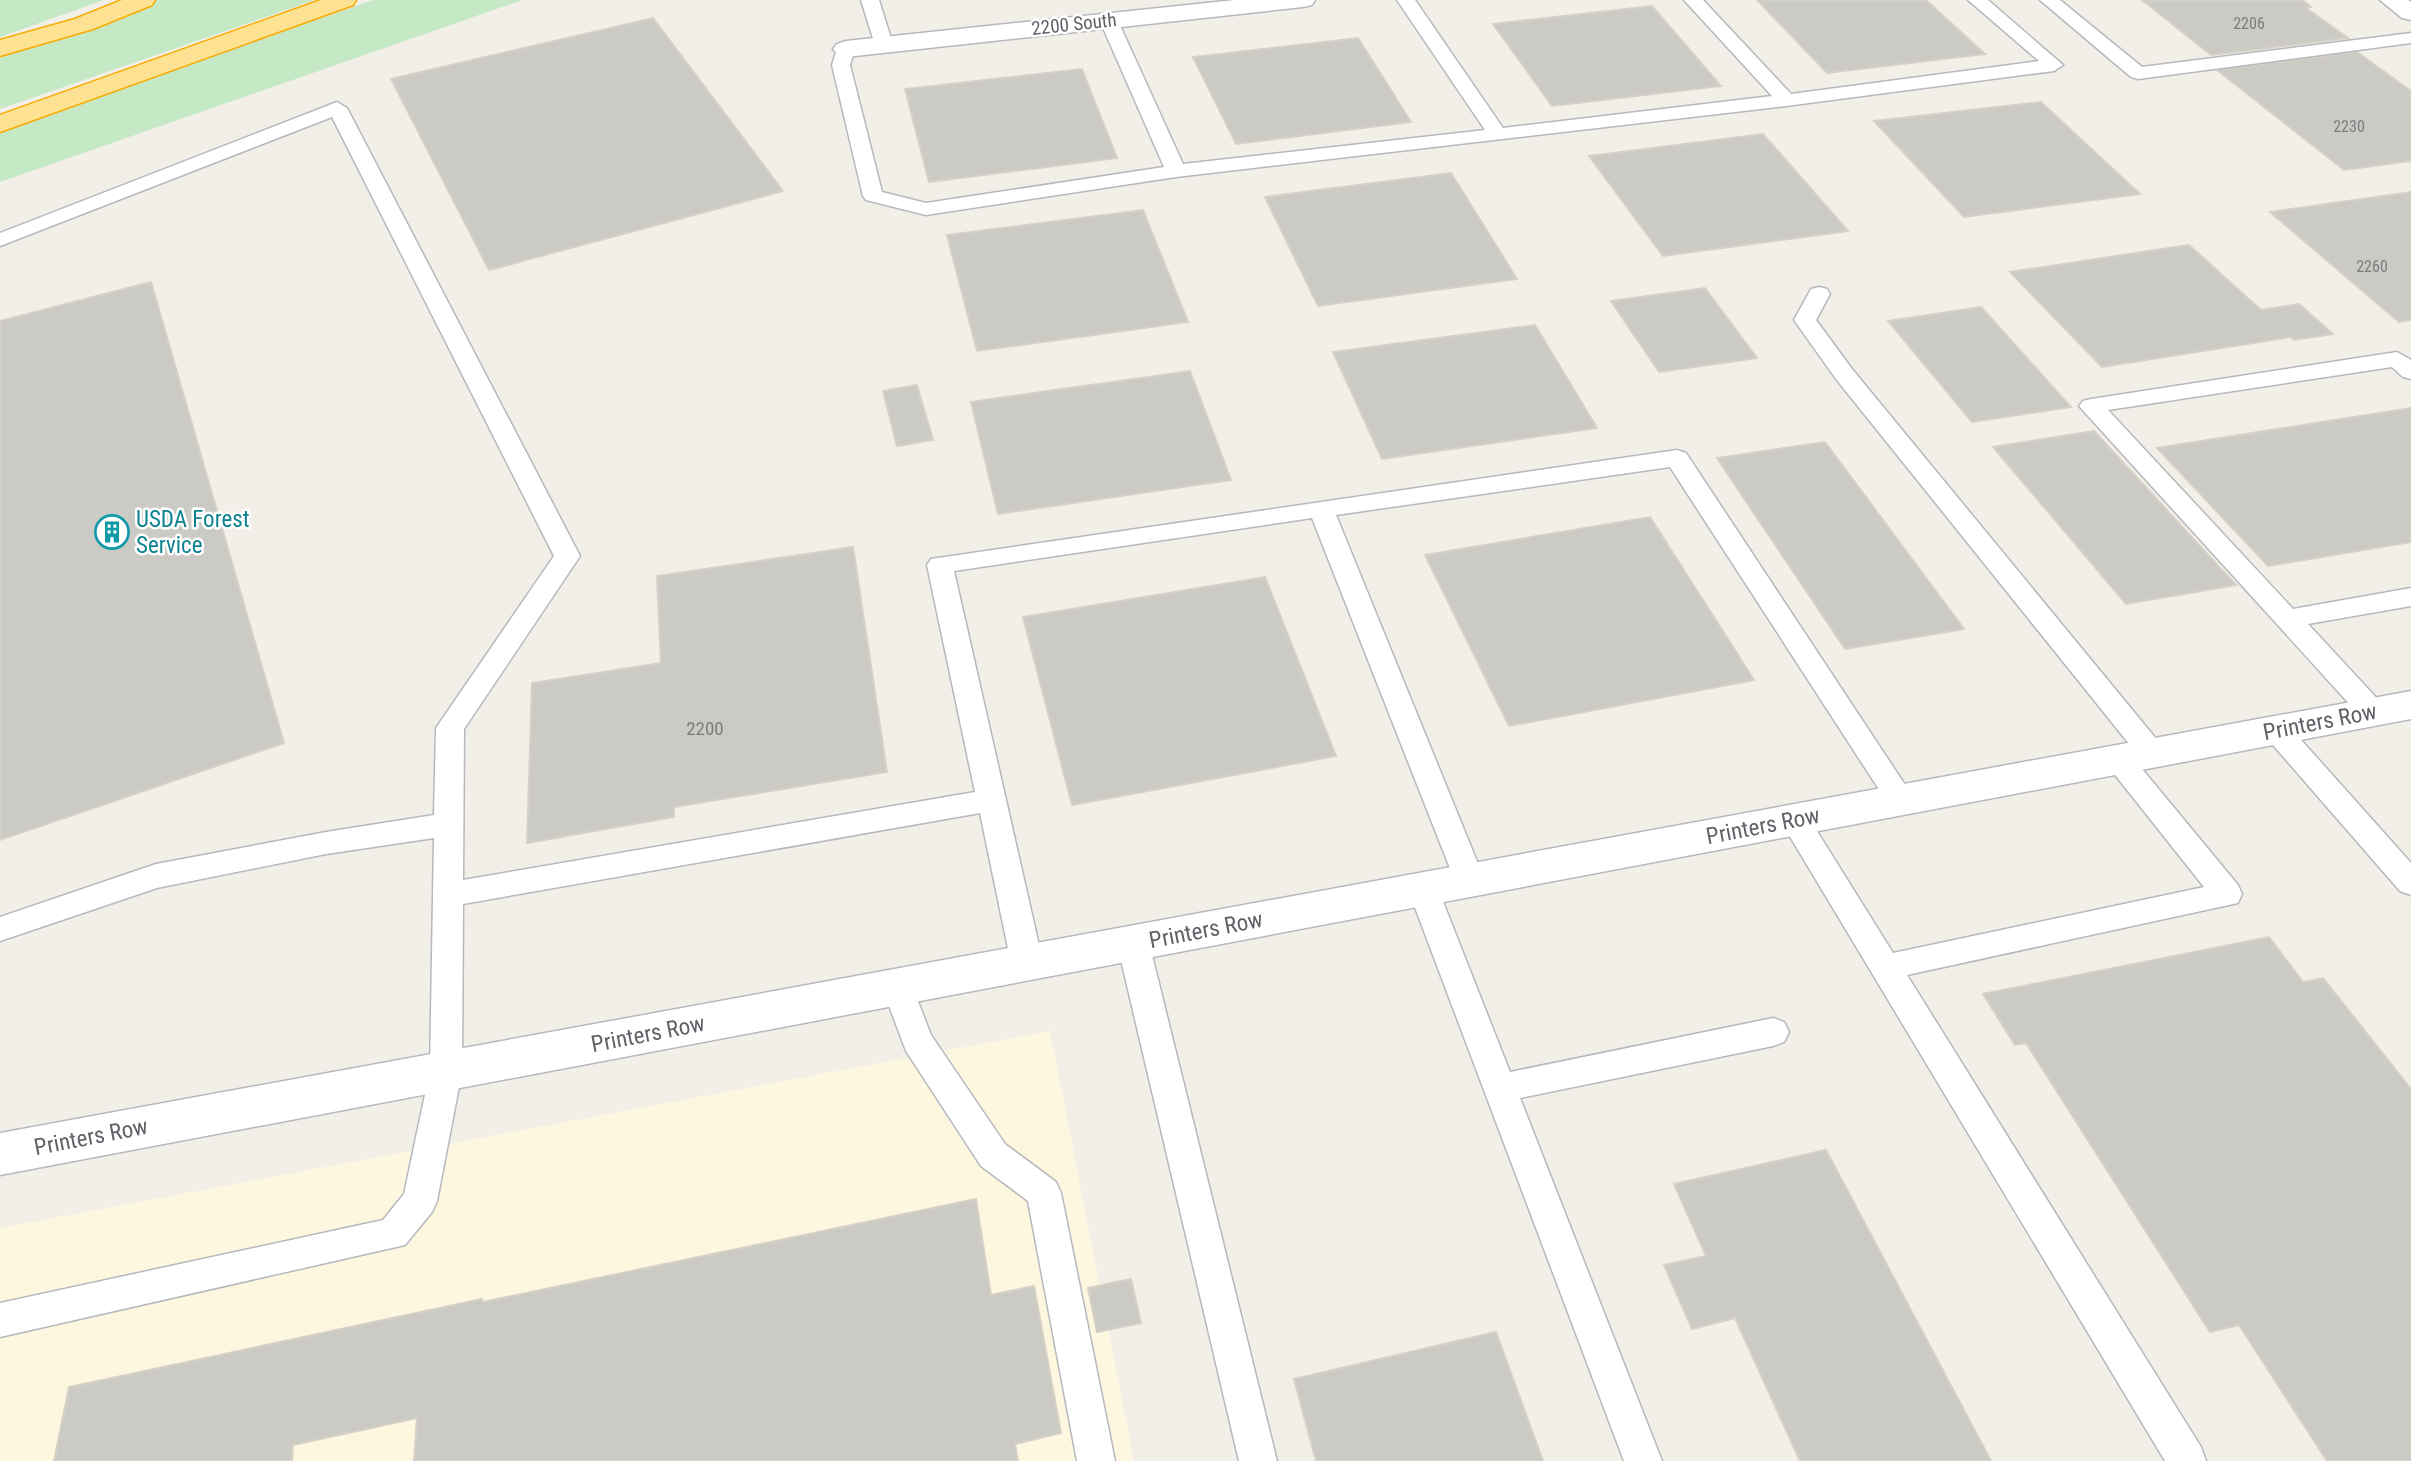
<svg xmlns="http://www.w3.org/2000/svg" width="2411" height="1461" font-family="'Roboto Condensed',sans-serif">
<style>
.commercial{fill:#fef7e0}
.green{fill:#c5e8c5}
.building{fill:#cccac5;stroke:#d6d1c6;stroke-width:2}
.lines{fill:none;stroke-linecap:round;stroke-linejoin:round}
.lane-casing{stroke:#b5b8bc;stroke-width:3}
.street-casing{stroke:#b5b8bc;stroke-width:3}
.highway-casing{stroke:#f9ab00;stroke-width:3}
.lane{fill:#fff;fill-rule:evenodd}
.street{fill:#fff;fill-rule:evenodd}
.highway{fill:#fde293;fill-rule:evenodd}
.labels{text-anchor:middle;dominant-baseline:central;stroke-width:5;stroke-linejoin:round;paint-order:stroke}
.far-number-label{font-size:16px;fill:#7a7d7f}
.far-street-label{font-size:19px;fill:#5f6368;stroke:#fff}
.number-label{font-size:19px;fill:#7a7d7f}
.culture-label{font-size:23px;fill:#0d838f;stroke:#fff;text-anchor:start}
.street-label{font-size:23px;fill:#5f6368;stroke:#fff}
</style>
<rect width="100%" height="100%" fill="#f1efe8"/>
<!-- commercial -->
<path class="commercial" d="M1050 1031 1134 1461H0V1228Z"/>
<!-- green -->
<path class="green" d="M0 0H104L0 37Z
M155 0H315L0 109V58L101 23Z
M373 0H522L0 182V131Z"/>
<!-- building -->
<path class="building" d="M1757 0H1926L1985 54 1827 73Z
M2142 0H2302L2311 7 2306 8 2348 38 2211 55Z
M1652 6 1721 86 1552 106 1493 24Z
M653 18 783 191 489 270 391 79Z
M1358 38 1411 122 1236 144 1193 57Z
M2357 52 2411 91V161L2344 170 2217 70Z
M1082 69 1117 158 929 182 905 89Z
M2041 102 2140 194 1964 217 1874 121Z
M1763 134 1848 231 1663 256 1589 156Z
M1451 173 1517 279 1318 306 1265 197Z
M2411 192V320L2399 322 2270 212Z
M1143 210 1188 322 977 351 947 235Z
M2189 245 2261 310 2299 304 2333 334 2294 340 2291 337 2102 367 2010 272Z
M151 282 284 743 0 840V321Z
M1705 288 1757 358 1659 372 1611 301Z
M1981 307 2071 407 1972 422 1888 321Z
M1535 325 1597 428 1382 459 1333 352Z
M1190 371 1231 480 998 514 971 402Z
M917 385 933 440 897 446 883 391Z
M2411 408V542L2268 566 2157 448Z
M2094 431 2236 585 2126 604 1993 447Z
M1825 442 1964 629 1845 649 1717 458Z
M1650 517 1754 680 1509 726 1425 555Z
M853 547 887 772 674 807V817L527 843 532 683 661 663 657 576Z
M1265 577 1336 756 1072 805 1023 617Z
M2269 937 2303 982 2323 978 2411 1089V1461H2327L2239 1325 2210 1332 2026 1043 2015 1045 1983 994Z
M1826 1150 1991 1461H1800L1735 1318 1692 1329 1664 1265 1706 1256 1674 1184Z
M976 1199 991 1295 1034 1286 1061 1433 1015 1444 1018 1461H414L417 1418 293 1445 292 1461H54L69 1387 482 1299 483 1302Z
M1131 1279 1141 1323 1097 1332 1088 1288Z
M1496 1332 1543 1461H1316L1294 1379Z"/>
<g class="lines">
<!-- lane casing -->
<g class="lane-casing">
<path id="lane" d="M861 0H879L893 45 890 49 884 50 875 45Z
M1397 0H1415L1503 128 1772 96 1684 0H1703L1791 94 2039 61 1968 0H1988L2063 65 2054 71 1786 106 1176 177 926 215 866 200 863 196 832 65 837 49 846 44 855 49 850 65 882 192 926 203 1164 167 1100 21 1109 16 1118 21 1183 164 1485 130Z
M2040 0H2060L2142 67 2411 33V43L2138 79 2131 77Z
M337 102 347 108 580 556 464 729 463 880 975 792 927 565 931 559 1677 450 1686 453 1915 800 1911 808 1901 811 1891 808 1670 467 1336 515 1485 881 1481 889 1470 893 1459 889 1455 881 1312 518 954 571 1043 963 1038 972 1027 976 1016 972 1011 963 980 813 463 904 462 1071 437 1201 432 1212 405 1245 0 1337V1303L383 1220 404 1194 430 1071 434 838 326 854 157 888 0 941V917L156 864 326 832 434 815 436 728 554 556 332 117 0 246V233Z
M1819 287 1827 289 1830 294 1816 320 1852 369 2162 746 2166 753 2162 760 2152 763 2142 760 1836 379 1794 320 1811 289Z
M2397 352 2411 360V379L2403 377 2392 367 2108 410 2293 609 2411 588V606L2308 624 2383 705 2387 712 2383 719 2373 722 2363 719 2079 406 2083 401 2091 399Z
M2276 720 2286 723 2411 863V895L2400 891 2266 737 2262 730 2266 723Z
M2118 748 2128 752 2238 885 2242 894 2238 903 1907 975 2201 1447 2206 1461H2165L1780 820 1785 812 1795 809 1805 812 1893 953 2204 887 2108 766 2104 759 2108 752Z
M1423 877 1434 881 1438 889 1510 1072 1773 1018 1784 1022 1789 1032 1784 1042 1773 1046 1520 1098 1662 1461H1624L1408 889 1412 881Z
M1133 930 1144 934 1149 943 1277 1461H1239L1117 943 1122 934Z
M898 974 909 978 931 1035 1005 1144 1056 1182 1061 1193 1115 1461H1077L1028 1201 981 1166 906 1051 882 987 887 978Z"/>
</g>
<!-- street casing -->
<g class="street-casing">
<path id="street" d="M1235 0H1315L1312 5 1303 7 846 57 837 54 833 49 837 44 846 41Z
M2380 0H2408L2411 2V20L2402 18Z
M2411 691V719L0 1175V1133Z"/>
</g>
<!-- highway casing -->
<g class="highway-casing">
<path id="highway" d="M122 0H155L152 5 93 29 0 56V40L75 19Z
M321 0H356L353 5 0 132V115Z"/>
</g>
<!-- lane -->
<use href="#lane" class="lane"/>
<!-- street -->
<use href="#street" class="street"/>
<!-- highway -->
<use href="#highway" class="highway"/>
</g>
<!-- icons -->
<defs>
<g id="building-ring" transform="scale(1.75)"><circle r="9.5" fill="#fff" stroke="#0f9aa8" stroke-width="1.5"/><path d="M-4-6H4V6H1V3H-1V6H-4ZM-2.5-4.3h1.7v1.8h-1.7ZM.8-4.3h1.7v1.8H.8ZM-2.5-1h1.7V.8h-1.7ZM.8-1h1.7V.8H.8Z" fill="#0f9aa8"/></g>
</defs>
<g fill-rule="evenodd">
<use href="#building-ring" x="112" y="532"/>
</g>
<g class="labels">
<!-- far-number labels -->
<g class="far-number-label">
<text x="2249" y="23">2206</text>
<text x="2349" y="126">2230</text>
<text x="2372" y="266">2260</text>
</g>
<!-- far-street labels -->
<g class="far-street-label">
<text transform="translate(1074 24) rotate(-6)">2200 South</text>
</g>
<!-- number labels -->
<g class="number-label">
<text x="705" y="728">2200</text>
</g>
<!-- culture labels -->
<g class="culture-label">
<text x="136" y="519">USDA Forest<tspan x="136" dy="26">Service</tspan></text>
</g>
<!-- street labels -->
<g class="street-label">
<text transform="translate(2320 722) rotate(-11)">Printers Row</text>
<text transform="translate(1763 826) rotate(-11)">Printers Row</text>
<text transform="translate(1206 930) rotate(-11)">Printers Row</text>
<text transform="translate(648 1034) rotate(-11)">Printers Row</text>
<text transform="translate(91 1137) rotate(-11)">Printers Row</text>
</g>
</g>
</svg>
